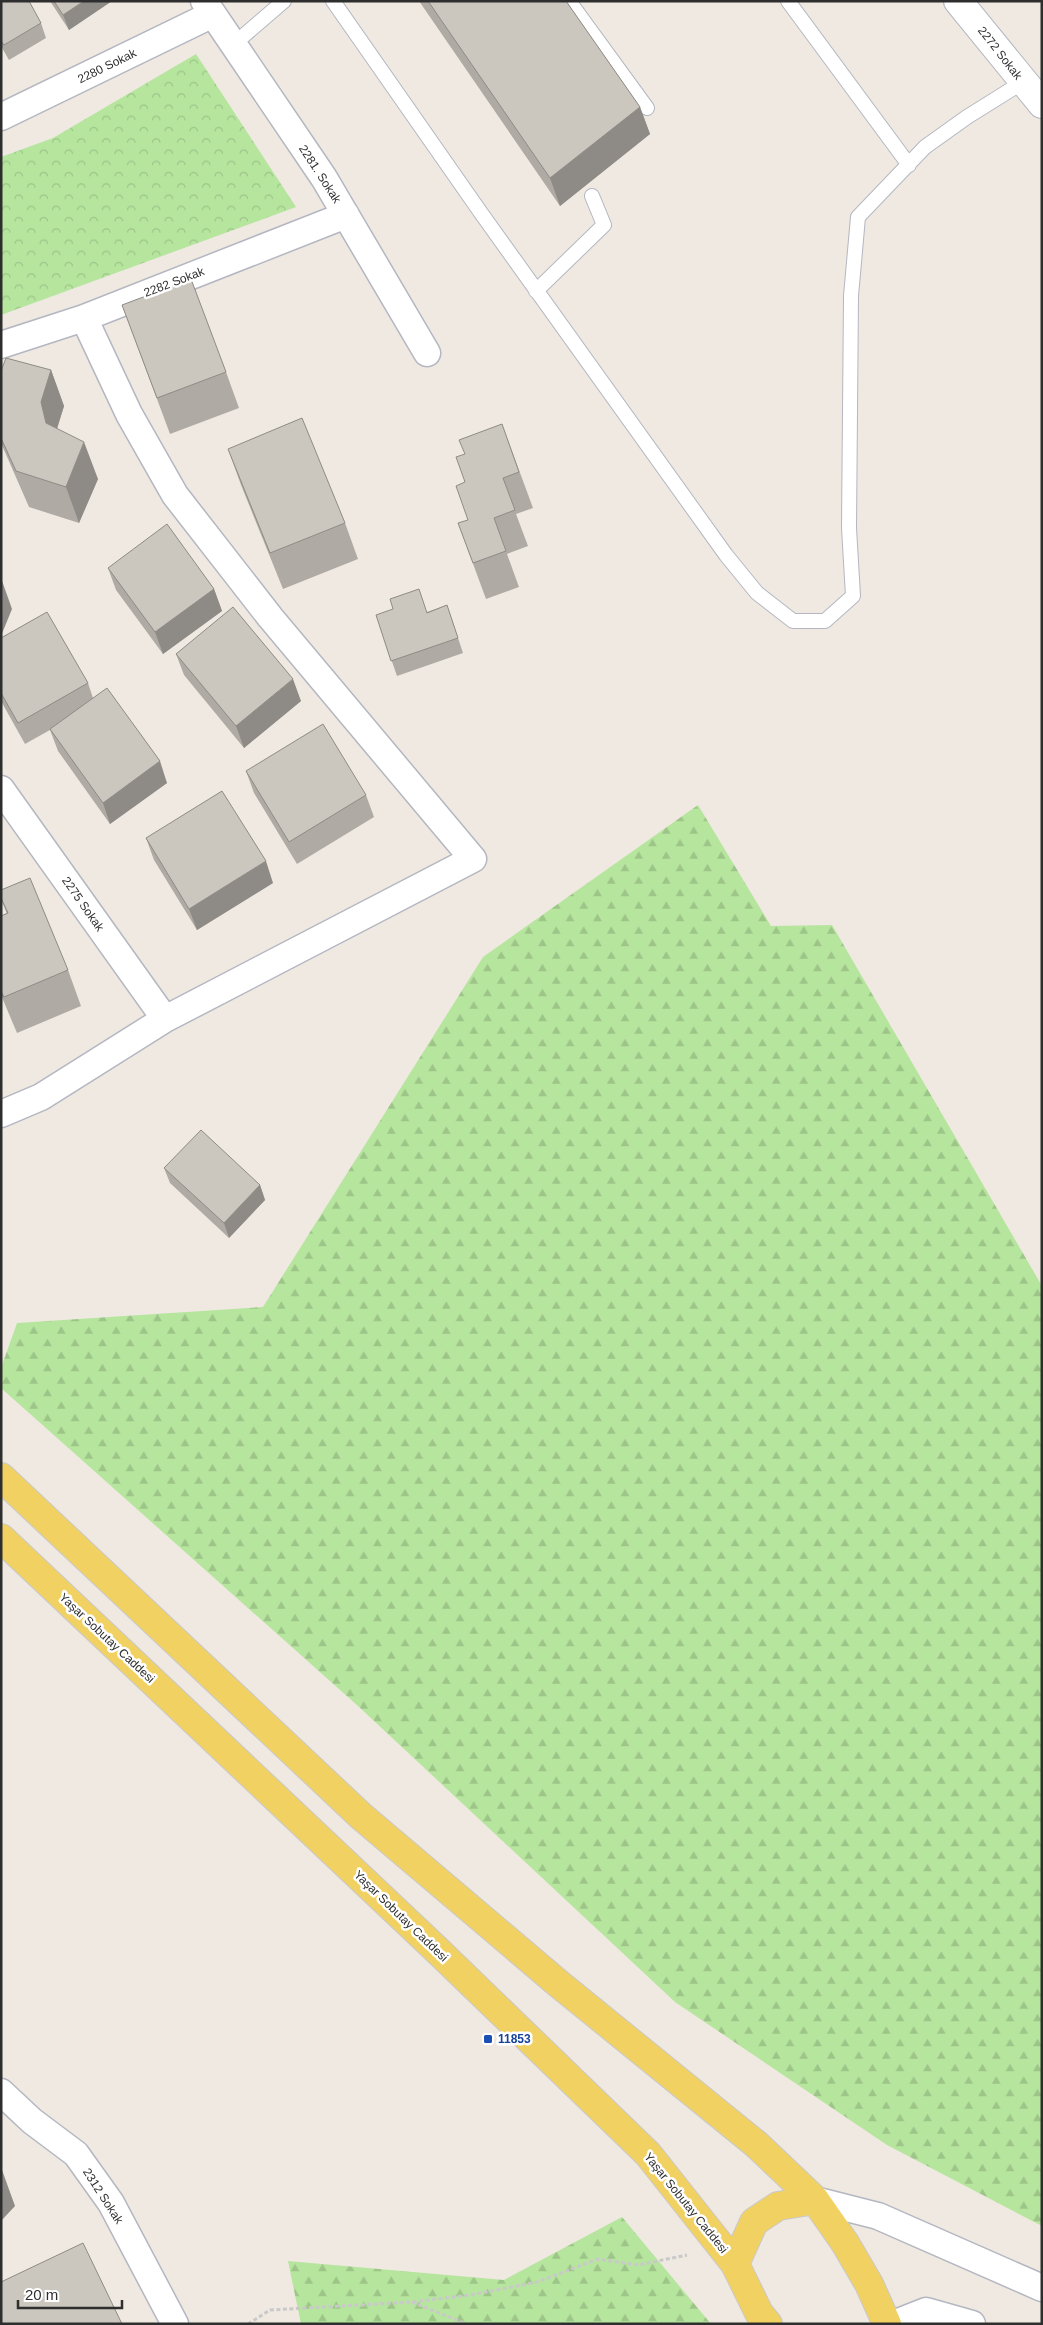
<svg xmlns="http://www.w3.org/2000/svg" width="1043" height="2325" font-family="Arial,sans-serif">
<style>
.forest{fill:url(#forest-firs)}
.park{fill:url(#park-crowns)}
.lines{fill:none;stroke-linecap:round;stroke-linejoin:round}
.lane-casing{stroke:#b4b7c1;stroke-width:16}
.street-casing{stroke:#b4b7c1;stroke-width:29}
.secondary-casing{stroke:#b4b7c1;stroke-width:30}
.primary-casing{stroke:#c9c9c9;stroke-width:30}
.path{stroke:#c9c9c9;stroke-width:3;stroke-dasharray:4 2.5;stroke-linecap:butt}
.lane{stroke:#fff;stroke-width:14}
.street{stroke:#fff;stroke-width:26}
.secondary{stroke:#fff;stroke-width:28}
.primary{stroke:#f2d163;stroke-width:28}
.wall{fill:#afaba4}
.shaded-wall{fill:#8e8b86}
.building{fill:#cbc7bf;stroke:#8e8b86}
.transit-dot{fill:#1a4fb4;stroke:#fff;stroke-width:2}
.labels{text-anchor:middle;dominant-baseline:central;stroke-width:5;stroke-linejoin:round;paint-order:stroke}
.street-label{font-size:12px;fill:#2e2e2e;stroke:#fff}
.transit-label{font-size:12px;font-weight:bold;fill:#164399;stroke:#fff;text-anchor:start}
</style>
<defs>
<pattern id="forest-firs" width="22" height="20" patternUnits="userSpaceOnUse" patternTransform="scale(1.25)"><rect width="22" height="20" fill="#b6e59e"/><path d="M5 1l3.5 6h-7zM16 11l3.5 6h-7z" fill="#9dc588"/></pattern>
<pattern id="park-crowns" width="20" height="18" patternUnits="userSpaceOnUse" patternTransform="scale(1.25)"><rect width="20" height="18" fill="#b6e59e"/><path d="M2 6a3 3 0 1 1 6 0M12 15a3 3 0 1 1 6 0" fill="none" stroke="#9dc588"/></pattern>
</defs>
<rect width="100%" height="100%" fill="#efe9e1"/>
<!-- forest -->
<path class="forest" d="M698 805 771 926 832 925 1042 1286V2226L887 2145 675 2002 358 1706 1 1388V1368L17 1323 263 1307 483 957Z
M622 2217 711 2324H301L288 2261 504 2280Z"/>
<!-- park -->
<path class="park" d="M196 54 296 207 1 315V157L53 138Z"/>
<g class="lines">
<!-- lane casing -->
<g class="lane-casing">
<path id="lane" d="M333 1 481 213 726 555 757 593 793 621H825L853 596 849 528 851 296 858 217 925 147 967 117 1023 82
M569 1 647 108
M788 1 909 165
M234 44 284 1
M536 291 604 225 592 196"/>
</g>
<!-- street casing -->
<g class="street-casing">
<path id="street" d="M204 1 324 178 427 353
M1 117 213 14
M1 345 84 318 346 215
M1 789 165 1019
M1 1114 41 1097 165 1019 473 859 270 617 175 495 129 414 84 318
M1 2092 32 2121 76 2154 111 2203 175 2324
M815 2200 878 2216 1042 2288
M893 2324 926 2311 972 2324"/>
</g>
<!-- secondary casing -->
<g class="secondary-casing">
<path id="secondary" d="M958 1 1042 104"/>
</g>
<!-- primary casing -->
<g class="primary-casing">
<path id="primary" d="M1 1477 361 1816 559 1984 756 2144 815 2200 845 2243 869 2284 887 2324
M1 1538 437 1950 648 2154 735 2264 759 2313 768 2324
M735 2264 754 2222 778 2206 815 2200"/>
</g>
<!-- path -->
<path class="path" d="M412 2302 467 2324
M248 2324 270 2310 412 2302 470 2295 537 2282 598 2259 638 2265 687 2255"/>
<!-- lane -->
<use href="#lane" class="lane"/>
<!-- street -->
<use href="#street" class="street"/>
<!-- secondary -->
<use href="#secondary" class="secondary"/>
<!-- primary -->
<use href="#primary" class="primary"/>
</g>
<!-- wall -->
<path class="wall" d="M1 1 41 23 46 38 9 60 1 46Z
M50 1H112L69 30Z
M419 1H566L640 107 650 134 560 206Z
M122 305 226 372 239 408 170 434Z
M51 370 64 406 57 429 98 479 79 523 29 507 1 443V371Z
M502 424 533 508 516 514 528 546 507 554 519 587 486 599 458 523 468 520 465 483V454Z
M228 449 345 523 358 559 283 589 241 485Z
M108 568 214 589 222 611 163 654 116 590Z
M447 605 463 653 397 676 376 615 427 612Z
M1 638 88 683 93 698 167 783 110 824 58 751 50 730 25 744 1 701Z
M176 654 301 701 244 748 184 675Z
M246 771 366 795 374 817 297 864 254 793Z
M146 838 273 883 197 930 154 860Z
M1 890 68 970 81 1006 17 1033 1 995V916L7 914 1 899Z
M164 1168 260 1185 265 1200 229 1238 170 1183Z"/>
<!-- shaded-wall -->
<path class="shaded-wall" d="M84 1H112L69 30 63 15Z
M640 107 650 134 560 206 550 178Z
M51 370 64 406 54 438 46 423 41 402Z
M84 442 98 479 79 523 66 487Z
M1 578 12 609 1 636Z
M214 589 222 611 163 654 155 632Z
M293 679 301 701 244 748 236 726Z
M160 761 167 783 110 824 103 803Z
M266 861 273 883 197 930 189 909Z
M260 1185 265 1200 229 1238 224 1223Z
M2 2170 15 2206 1 2221V2171Z"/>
<!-- building -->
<path class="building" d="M1 1H29L41 23 4 45 1 41Z
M54 1H84L63 15Z
M428 1H566L640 107 550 178Z
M191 279 226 372 157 398 122 305Z
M6 358 51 370 41 402 46 423 84 442 66 487 16 471 1 438V371Z
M302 418 345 523 270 553 228 449Z
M502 424 519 472 503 478 515 510 494 518 506 551 473 563 458 523 468 520 456 486 465 482 456 457 465 454 459 440Z
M167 524 214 589 155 632 108 568Z
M419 589 427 613 447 605 458 638 391 661 376 615 393 609 390 599Z
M233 607 293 679 236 726 176 654Z
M47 612 88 683 18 723 1 693V638Z
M107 688 160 761 103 803 50 729Z
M323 724 366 795 289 842 246 771Z
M222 791 266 861 189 909 146 838Z
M30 878 68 970 4 997 1 991V916L8 913 1 898V890Z
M201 1130 260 1185 224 1223 164 1168Z
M83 2243 122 2324H1V2282Z"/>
<!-- markers -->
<rect class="transit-dot" x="483" y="2034" width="10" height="10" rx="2.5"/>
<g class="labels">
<!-- street labels -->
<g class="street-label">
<text transform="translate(1000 53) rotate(52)">2272 Sokak</text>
<text transform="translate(107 66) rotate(-26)">2280 Sokak</text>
<text transform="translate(320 174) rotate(57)">2281. Sokak</text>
<text transform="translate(174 282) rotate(-21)">2282 Sokak</text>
<text transform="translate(83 904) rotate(55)">2275 Sokak</text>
<text transform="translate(107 1638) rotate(43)">Yaşar Sobutay Caddesi</text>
<text transform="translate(401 1916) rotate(44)">Yaşar Sobutay Caddesi</text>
<text transform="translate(103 2196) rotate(57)">2312 Sokak</text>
<text transform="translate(686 2203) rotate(51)">Yaşar Sobutay Caddesi</text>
</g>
<!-- transit labels -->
<g class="transit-label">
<text x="498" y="2039">11853</text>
</g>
</g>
<!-- border -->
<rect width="1043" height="2325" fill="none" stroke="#2e2e2e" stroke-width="5"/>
<!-- scale -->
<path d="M18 2300v8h104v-8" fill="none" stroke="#2e2e2e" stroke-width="2.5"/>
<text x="25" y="2300" font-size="15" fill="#2e2e2e" stroke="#ffffff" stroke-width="4" paint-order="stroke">20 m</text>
</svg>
